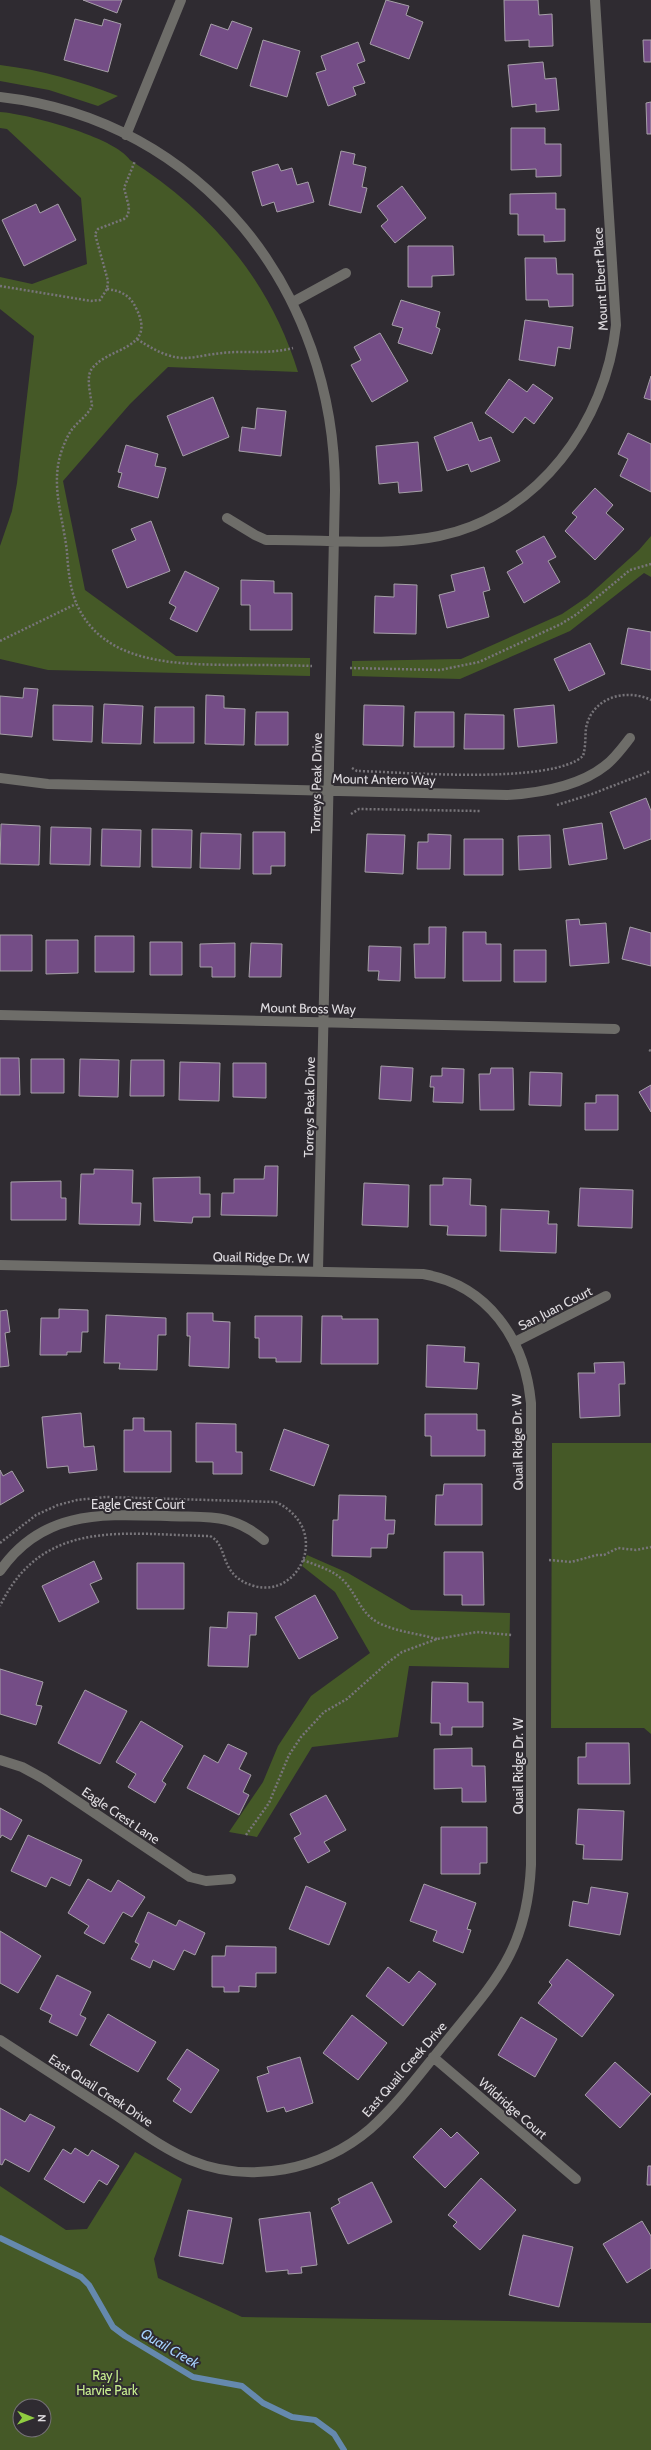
<svg xmlns="http://www.w3.org/2000/svg" width="651" height="2450" font-family="Cabin,sans-serif">
<style>
.green{fill:#455927;fill-rule:evenodd}
.lines{fill:none;stroke-linecap:round;stroke-linejoin:round}
.stream{stroke:#6589ae;stroke-width:6}
.building{fill:#744d86;stroke:#a6a0a8}
.path{stroke:#78757a;stroke-width:2.5;stroke-dasharray:2 2;stroke-linecap:butt}
.minor{stroke:#6e6d69;stroke-width:10}
.labels{text-anchor:middle;dominant-baseline:central;stroke-width:4;stroke-linejoin:round;paint-order:stroke}
.street-label{font-size:13px;fill:#e0dde1;stroke:#2f2b31}
.park-label{font-size:13px;fill:#c8ef90;stroke:#2f2b31}
.water-label{font-size:14px;font-style:italic;fill:#a5d0fd;stroke:#2f2b31}
</style>
<rect width="100%" height="100%" fill="#2f2b31"/>
<!-- green -->
<path class="green" d="M0 65C42 70 79 81 118 96L98 106 49 90 0 81Z
M0 112C28 114 115 137 130 160 210 211 270 280 298 372L168 367 130 404 63 481 85 590 176 656 310 658V676L48 670 0 659V546L12 511 17 483 34 336 0 309V277L32 284 87 264 81 198 7 129 0 128Z
M651 536V577L644 573 570 631 460 679 352 676V661L461 659 562 614 587 597 639 550Z
M552 1443H651V1734L644 1728H551Z
M307 1555 348 1573 411 1610 510 1613 509 1668 409 1666 398 1737 312 1747 257 1837 229 1832 263 1782 278 1746 311 1696 370 1653 335 1592 302 1566Z
M135 2152 182 2179 154 2259 158 2278 242 2317 651 2323V2450H0V2186L66 2230 87 2229ZM20 2406H44V2430H20Z"/>
<g class="lines">
<!-- stream -->
<path class="stream" d="M0 2238 81 2277 89 2285 113 2327 125 2336 193 2377 242 2386 263 2403 292 2417 315 2420 334 2434 344 2450"/>
</g>
<!-- building -->
<path class="building" d="M83 0H122L117 13Z
M386 0 409 6 406 15 423 22 409 59 370 44Z
M504 0H538L539 15 552 14 553 46 529 47V40L505 41Z
M75 19 102 26 104 19 121 24 108 72 64 60Z
M232 21 252 28 237 69 200 55 211 24 228 30Z
M263 40 300 51 287 97 250 86Z
M643 40H651V62H644Z
M358 42 365 61 357 64 365 83 353 87 356 95 328 106 316 73 326 70 321 56Z
M543 62 545 79 556 78 559 110 536 112V104L512 107 508 65Z
M651 102V134H647L646 103Z
M511 128H545V144H561V176L536 177V169L511 170Z
M341 151 355 154 353 164 366 167 362 187 367 188 361 213 329 205Z
M278 164 281 171 292 168 297 185 308 182 314 202 277 212 274 202 262 206 252 172Z
M402 186 426 218 395 243 381 226 388 220 377 206Z
M556 193V209H565V241L544 242V235H518V214H510V194Z
M36 204 40 213 58 204 76 240 24 266 2 220Z
M408 246H453L454 275 432 276V287H408Z
M525 258H556L557 274H573V306L549 307 548 300H526Z
M401 300 440 312 436 327 440 329 432 354 398 343 403 328 392 325Z
M525 320 573 327 570 349 558 347 555 366 519 360Z
M380 333 408 381 372 402 351 365 361 360 354 347Z
M651 376V400L644 398Z
M509 379 527 392 533 384 553 398 534 424 525 417 513 433 485 413Z
M213 397 229 437 183 456 167 416Z
M257 408 286 411 281 456 239 451 242 427 255 429Z
M472 422 479 441 491 437 500 461 471 472 468 464 447 471 434 437Z
M628 433 651 444V492L620 476 628 459 618 454Z
M418 442 422 491 399 493 398 482 379 484 376 446Z
M126 445 158 454 155 466 166 468 158 498 118 487 122 473 118 472Z
M595 488 613 505 606 513 624 529 595 560 565 531 577 517 572 513Z
M151 521 170 571 127 588 112 550 136 540 131 529Z
M544 536 556 557 548 561 560 582 524 603 507 572 523 563 516 551Z
M484 567 490 590 483 592 489 617 447 628 439 595 455 591 451 575Z
M185 571 219 588 197 632 170 619 176 607 169 603Z
M241 580 274 581V593H292V630H250V605H241Z
M394 584 417 585 416 634 374 633 375 596 394 597Z
M628 628 651 632V670L621 664Z
M590 643 605 674 569 691 554 659Z
M24 688 38 689 32 737 0 734V696L23 698Z
M206 695 224 696V708L245 709 244 745 205 744Z
M104 704 143 706 141 744 102 743Z
M53 705 93 706 92 742 53 740Z
M364 705 404 706 403 746 363 745Z
M554 705 557 743 518 747 514 709Z
M155 707H194V743H154Z
M256 712H288V745H255Z
M415 712H454V747H414Z
M465 714 504 715V749H464Z
M646 798 651 811V839L624 849 610 812Z
M602 823 607 859 569 865 563 829Z
M1 824 40 826 39 865 0 864Z
M51 827 91 828 90 865 50 864Z
M102 829 141 830 140 867 101 866Z
M152 829 192 830 191 868 152 867Z
M253 832H285V866H271V874H253Z
M201 833 241 834 240 869 200 868Z
M367 834 405 835 403 874 365 872Z
M428 834 451 835 450 869H417L418 842H428Z
M550 835 551 868 519 870 518 836Z
M464 839H503V875H464Z
M579 919 580 925 606 923 609 963 570 966 566 920Z
M429 927H446L445 978H415L414 944H429Z
M630 927 651 933V966L622 959Z
M463 932H486V944H501V981H463Z
M0 935H32V971H0Z
M95 936H134V972H95Z
M46 940H78V973L46 974Z
M150 942H182V975H150Z
M235 943V977H212V967H200V944Z
M251 943 282 944 281 977H249Z
M369 946 401 947 400 981 378 980 379 971H368Z
M514 950H546V982H514Z
M0 1058H19L20 1095H0Z
M31 1059H64V1093H31Z
M80 1059 119 1060 118 1097 79 1096Z
M131 1060H164V1096H130Z
M180 1062 220 1063 219 1101 179 1100Z
M233 1063H266V1098L233 1097Z
M381 1066 413 1068 411 1101 379 1099Z
M442 1068 464 1069 463 1103 433 1102 434 1087H430L431 1076H442Z
M491 1068H513L514 1110H480L479 1074H490Z
M530 1072 562 1073 561 1106 529 1105Z
M651 1085V1112L639 1092Z
M596 1095H618V1130H585V1103H596Z
M265 1166H278L277 1216 221 1215 222 1193H234V1179H264Z
M94 1169 133 1170 132 1203H141L140 1225 79 1224 81 1174H94Z
M200 1177V1194H210V1217H193L192 1223 154 1221 153 1178Z
M443 1178 471 1179 470 1205 486 1206V1236L447 1235 448 1226 430 1225V1185H443Z
M61 1181V1198H66V1220H11V1182Z
M364 1183 409 1185 408 1227 362 1225Z
M580 1188 633 1190 632 1228 578 1226Z
M501 1209 549 1211 548 1224H557L556 1253 500 1251Z
M59 1309 88 1310V1332H82L81 1352H67V1355H40L41 1318H59Z
M7 1310 10 1332 5 1333 9 1366 0 1367V1311Z
M187 1313H213V1321L230 1322 229 1368 189 1366 190 1336H187Z
M106 1315 166 1318V1335H158L157 1370 119 1369 120 1363H104Z
M255 1316H302L301 1362H276V1358H259V1338H255Z
M322 1316H342V1319H378V1364H321Z
M427 1345 465 1347 464 1362 479 1363 477 1389 426 1387Z
M624 1362 625 1384H619L620 1416 580 1418 578 1373H595L594 1363Z
M81 1413 84 1447 94 1446 97 1470 69 1473 68 1466 47 1468 42 1417Z
M425 1414H477V1430H485V1456H431V1436H425Z
M133 1418H144V1431H171V1472H124V1430H133Z
M196 1423 236 1424V1452H242V1474H213V1462H196Z
M284 1429 329 1445 314 1486 270 1470Z
M0 1470 3 1476 12 1471 24 1491 0 1505Z
M444 1484H482V1525H435L436 1495H443Z
M339 1495 386 1496 385 1520H395L394 1534H388L387 1548H371V1557L332 1556 333 1520H338Z
M444 1552H483L484 1605H462V1595H444Z
M94 1561 102 1579 90 1584 99 1602 59 1622 42 1586Z
M137 1563H184V1609H137Z
M315 1595 338 1638 299 1659 275 1617Z
M228 1612 257 1613 256 1635H250L248 1667 208 1666 210 1627 227 1628Z
M0 1669 43 1682 36 1705 42 1706 36 1725 0 1714Z
M432 1682 468 1683V1702H483V1727H452V1735H440V1723H431Z
M85 1690 127 1711 100 1764 58 1743Z
M141 1721 183 1746 162 1781 166 1784 155 1803 128 1787 136 1774 116 1762Z
M586 1743H629L630 1784H578V1757H586Z
M228 1744 247 1753 239 1769 251 1775 243 1792 249 1795 239 1815 187 1788 204 1755 218 1763Z
M472 1748V1766H485L486 1802H462V1788L434 1789V1749Z
M326 1795 346 1830 324 1842 330 1851 308 1863 294 1838 301 1834 290 1814Z
M0 1808 22 1820 11 1840 2 1835 0 1838Z
M578 1809 624 1811 622 1860 583 1859 584 1845 576 1844Z
M441 1827H487V1863H480V1874H441Z
M28 1835 82 1860 70 1886 51 1877 46 1887 11 1871Z
M88 1879 111 1892 118 1880 145 1897 132 1917 123 1912 104 1944 84 1933 89 1926 68 1913Z
M424 1884 476 1903 467 1929 471 1930 463 1953 433 1941 437 1931 410 1921Z
M306 1886 346 1903 329 1945 289 1929Z
M591 1887 628 1893 620 1935 569 1926 573 1901 588 1904Z
M148 1912 176 1926 179 1920 205 1933 195 1955 184 1950 174 1970 153 1960 150 1968 131 1959 139 1944 135 1942Z
M0 1931 41 1956 18 1993 0 1983Z
M226 1946 276 1947V1973H256V1987L239 1986V1992H224V1987H212V1956H225Z
M567 1959 614 1995 582 2037 538 2003 552 1985 549 1982Z
M388 1967 409 1983 419 1971 436 1984 403 2026 366 1996Z
M57 1975 91 1992 80 2015 86 2018 77 2036 49 2022 52 2015 40 2009Z
M108 2014 156 2042 138 2072 90 2045Z
M352 2015 387 2043 358 2080 323 2053Z
M521 2017 557 2039 535 2077 498 2055Z
M187 2049 219 2070 191 2113 173 2101 181 2089 167 2079Z
M300 2057 313 2103 286 2112 284 2107 267 2112 257 2077 269 2073 267 2067Z
M615 2062 651 2094 620 2128 585 2095Z
M0 2108 25 2122 30 2114 55 2127 29 2172 5 2159 2 2165 0 2164Z
M441 2128 451 2138 457 2132 479 2153 445 2188 413 2157Z
M75 2148 88 2156 92 2150 119 2166 107 2185 99 2180 84 2203 44 2179 63 2149 71 2154Z
M648 2166H651V2185H647Z
M481 2178 516 2210 480 2250 453 2226 457 2222 448 2215Z
M372 2182 392 2222 348 2244 331 2208 340 2203 338 2199Z
M188 2210 232 2218 223 2264 179 2256Z
M310 2212 317 2265 301 2267 302 2273 288 2274V2270L266 2272 259 2219Z
M642 2221 651 2236V2268L627 2283 603 2244Z
M523 2235 573 2247 559 2307 509 2295Z"/>
<g class="lines">
<!-- path -->
<path class="path" d="M0 286 91 301 100 300 107 289 108 281 95 234 98 229 124 219 128 215 129 207 124 188 135 161
M107 289C121 291 130 295 136 308 158 351 107 346 91 370 86 379 91 396 92 406 87 417 75 423 69 434 46 476 62 509 67 552 68 569 70 589 77 605 104 664 175 664 231 665 258 665 285 665 312 666
M137 339C186 371 188 353 238 352 257 352 274 353 293 348
M0 641 76 604
M350 668 440 670 479 662 561 624 577 614 630 570 651 564
M352 768 357 771C404 772 551 785 583 756 586 746 585 737 586 728 592 697 626 688 651 700
M557 805 592 794 651 771
M351 814 359 809 481 811
M649 1050 651 1051
M0 1543 36 1515 58 1505 77 1500 106 1497 276 1502C333 1530 299 1599 254 1586 217 1575 230 1546 210 1536 127 1535 43 1516 0 1606
M303 1560C318 1566 333 1570 344 1581 357 1595 360 1612 377 1622 396 1632 416 1633 437 1639
M549 1560 571 1562 597 1555H604L618 1548 636 1550 651 1547
M246 1835 269 1803 289 1755 301 1737 324 1712 347 1699 386 1664 402 1652 437 1639 477 1632 512 1635"/>
<!-- minor -->
<path class="minor" d="M0 97C203 120 335 292 335 490L318 1271
M126 135 181 0
M293 302 346 273
M227 518 255 535 266 540C320 539 387 547 439 536 538 516 606 422 616 325L595 0
M0 778 48 784 507 795C539 793 580 786 606 765 615 758 623 747 630 738
M0 1015 615 1029
M0 1265 423 1274C488 1285 525 1340 531 1403V1865C527 1953 493 1983 441 2048 419 2075 396 2106 370 2129 322 2170 250 2185 190 2160 161 2148 135 2127 108 2110 72 2087 36 2063 0 2040
M515 1342 606 1296
M0 1571C42 1510 101 1514 167 1516 207 1518 231 1512 264 1540
M0 1760 22 1767 44 1779 190 1877 206 1881 231 1879
M433 2057 576 2179"/>
</g>
<g class="labels">
<!-- street labels -->
<g class="street-label">
<text transform="translate(600 279) rotate(-93)">Mount Elbert Place</text>
<text transform="translate(384 779) rotate(1)">Mount Antero Way</text>
<text transform="translate(316 783) rotate(-89)">Torreys Peak Drive</text>
<text transform="translate(308 1008) rotate(1)">Mount Bross Way</text>
<text transform="translate(309 1107) rotate(-89)">Torreys Peak Drive</text>
<text transform="translate(261 1257) rotate(1)">Quail Ridge Dr. W</text>
<text transform="translate(555 1308) rotate(-27)">San Juan Court</text>
<text transform="translate(517 1442) rotate(-91)">Quail Ridge Dr. W</text>
<text x="138" y="1504">Eagle Crest Court</text>
<text transform="translate(518 1766) rotate(-90)">Quail Ridge Dr. W</text>
<text transform="translate(121 1815) rotate(34)">Eagle Crest Lane</text>
<text transform="translate(404 2069) rotate(-49)">East Quail Creek Drive</text>
<text transform="translate(101 2090) rotate(33)">East Quail Creek Drive</text>
<text transform="translate(513 2108) rotate(41)">Wildridge Court</text>
</g>
<!-- park labels -->
<g class="park-label">
<text x="107" y="2375">Ray J.<tspan x="107" dy="15">Harvie Park</tspan></text>
</g>
<!-- water labels -->
<g class="water-label">
<text transform="translate(170 2348) rotate(30)">Quail Creek</text>
</g>
</g>
<!-- north arrow -->
<g transform="translate(32 2418) rotate(91)"><circle r="19" fill="#2f2b31" stroke="#767277"/>
<path d="M0-3L7 15L0 10L-7 15Z" fill="#90cd41"/>
<text y="-6" font-size="11" font-weight="bold" text-anchor="middle" fill="#e0dde1">N</text>
</g>
</svg>
